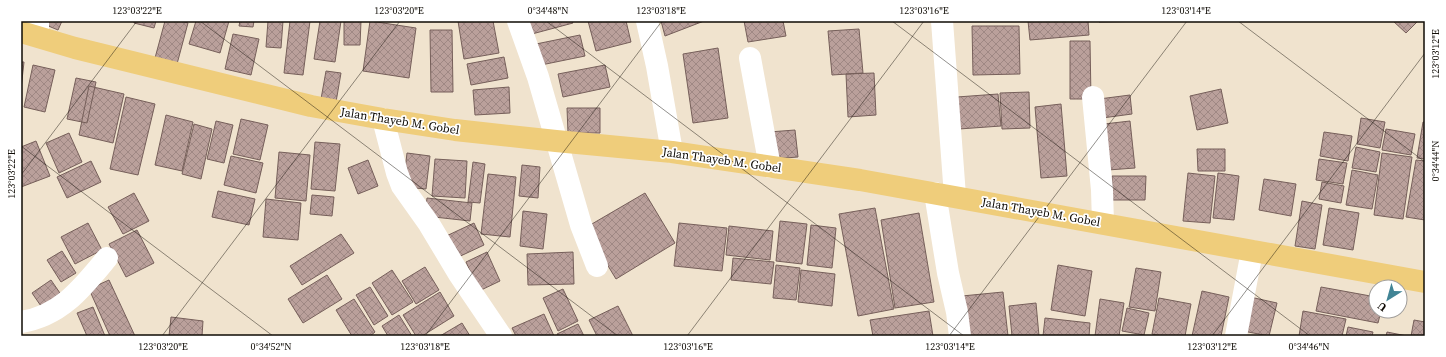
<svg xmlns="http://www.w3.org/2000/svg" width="1446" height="357" font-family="'Source Serif 4',serif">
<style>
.building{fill:url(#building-cross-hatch);stroke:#765f5a}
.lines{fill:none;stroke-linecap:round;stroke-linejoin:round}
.minor{stroke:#fff;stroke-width:22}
.major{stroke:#efcd7b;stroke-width:22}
.ticks{fill:none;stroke:#0f0b05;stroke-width:1;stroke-opacity:0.45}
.labels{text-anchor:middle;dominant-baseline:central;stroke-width:3.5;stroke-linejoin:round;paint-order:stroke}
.street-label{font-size:12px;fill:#0f0b05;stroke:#fff}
.neatline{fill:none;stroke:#0f0b05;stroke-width:1.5}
.ticks-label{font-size:10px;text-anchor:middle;fill:#0f0b05}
</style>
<defs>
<pattern id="building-cross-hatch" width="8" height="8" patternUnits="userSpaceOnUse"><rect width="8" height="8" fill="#baa09b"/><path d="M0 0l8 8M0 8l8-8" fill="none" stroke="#9f8884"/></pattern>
</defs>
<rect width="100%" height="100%" fill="#f0e3ce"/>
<!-- building -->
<path class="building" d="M48 21H62L58 30 46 25Z
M134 21H156L154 28 134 23Z
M165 21H181L188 23 177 64 155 58Z
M196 21H229L220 53 189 44Z
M240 21H254L253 27 239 26Z
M268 21H283L281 48 266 47Z
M290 21H310L303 75 284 73Z
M320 21H341L335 62 314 59Z
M344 21H361L360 45H344Z
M370 21 416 28 409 78 363 71Z
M458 21H493L499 53 464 59Z
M528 21H572L573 23 532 34Z
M588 21H626L631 42 596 51Z
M661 21H704L665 36Z
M744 21H783L786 36 748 42Z
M1028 21H1088L1089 35 1030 40Z
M1098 21H1154L1099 22Z
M1393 21H1418L1406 33Z
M972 26H1019L1020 74 973 75Z
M859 29 863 73 832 75 828 31Z
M430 30H452L453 92H431Z
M233 34 259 39 251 75 225 69Z
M580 35 585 56 541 65 536 44Z
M1070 41H1090L1091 99H1070Z
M718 48 728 118 693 123 683 54Z
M504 57 508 78 471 85 467 64Z
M21 62H24L21 89Z
M33 65 55 70 45 112 24 107Z
M605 65 610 87 563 97 558 74Z
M326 71 341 73 336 102 321 99Z
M874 73 876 115 848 117 846 74Z
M76 78 96 82 87 123 67 119Z
M89 86 124 94 113 143 79 135Z
M509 87 510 113 475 115 473 90Z
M1221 89 1228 123 1197 130 1190 96Z
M1029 92 1030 128 1002 129 1000 93Z
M998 94 1001 126 959 129 957 97Z
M1130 95 1132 114 1102 118 1099 99Z
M126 97 155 104 138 175 110 169Z
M1061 104 1067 176 1041 178 1035 107Z
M567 108H600V133H568Z
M166 115 193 122 182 171 155 165Z
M1361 118 1385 122 1380 148 1357 144Z
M241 119 268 125 260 160 233 154Z
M216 121 233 125 224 163 207 159Z
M1130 121 1135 168 1108 170 1104 124Z
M1423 122H1425V159L1417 158Z
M194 124 212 129 201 179 182 174Z
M1386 129 1415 134 1411 155 1382 150Z
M795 130 798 157 772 159 769 132Z
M1324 132 1352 136 1348 161 1320 156Z
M69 133 82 162 59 173 46 143Z
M36 141 50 176 21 187V147Z
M315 142 340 144 335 191 311 189Z
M1356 147 1380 152 1376 172 1352 168Z
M1197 149H1225V171H1198Z
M279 152 310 155 306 201 275 198Z
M407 153 430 156 426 189 403 187Z
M1382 153 1412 157 1403 219 1374 215Z
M231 156 263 163 256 193 224 185Z
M435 159 467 161 465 198 432 196Z
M1319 159 1347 163 1343 184 1316 180Z
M368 160 378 186 358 194 348 168Z
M1416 160 1425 161V220L1406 217Z
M91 161 101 182 67 198 57 177Z
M473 162 485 164 480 203 468 202Z
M522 165 540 167 538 198 519 196Z
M1352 170 1378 175 1372 209 1346 205Z
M1188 173 1215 176 1210 223 1183 221Z
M1218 173 1239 176 1234 220 1213 218Z
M488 174 516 177 510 237 481 234Z
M1112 176H1146L1145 200H1112Z
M1264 179 1296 184 1291 216 1259 210Z
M1322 182 1344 186 1341 203 1319 199Z
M218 191 255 199 249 225 212 217Z
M134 193 149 221 123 234 108 207Z
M645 193 675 243 616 279 585 228Z
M312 195 334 197 332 216 310 214Z
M427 198 472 203 470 221 425 216Z
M266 199 301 203 298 240 263 237Z
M1302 201 1322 205 1315 249 1295 246Z
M875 208 894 309 858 316 839 214Z
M1329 208 1359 213 1353 250 1323 245Z
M523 211 547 214 543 249 520 246Z
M919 213 934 302 895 308 881 220Z
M780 221 807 224 802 264 776 261Z
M88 223 102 250 75 264 61 237Z
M474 223 484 245 452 260 442 238Z
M679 223 727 228 722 271 674 266Z
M811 225 836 228 832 268 807 265Z
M729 226 773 231 770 260 726 255Z
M137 230 154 263 126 277 109 244Z
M341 234 354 253 302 285 290 266Z
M62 251 76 273 61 282 47 260Z
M487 252 500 281 479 291 466 262Z
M573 252 574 284 528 285 527 254Z
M733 258 774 262 771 284 731 280Z
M776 265 800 268 796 300 773 298Z
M1058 265 1092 271 1085 316 1051 310Z
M425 267 439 290 416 304 402 281Z
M1136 268 1161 272 1155 311 1129 307Z
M392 270 413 302 392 315 372 283Z
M801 270 835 274 832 306 798 302Z
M327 275 342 299 303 323 288 299Z
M51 280 62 296 43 309 32 293Z
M109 280 135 336H110L89 289Z
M370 287 388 316 374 325 356 295Z
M1321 287 1376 297V311H1381L1378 323 1316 311Z
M563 289 578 321 558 331 543 298Z
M1202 291 1229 297 1221 336H1192Z
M440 292 454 316 422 336H416L403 315Z
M1003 292 1008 336H966L962 296Z
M1250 297 1277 303 1269 336 1243 331Z
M1159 298 1191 304 1185 336H1161L1152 334Z
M354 299 375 332 370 336H352L336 310Z
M1100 299 1124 303 1119 336H1095Z
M1036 303 1039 336H1012L1009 306Z
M618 306 633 336H597L589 320Z
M93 307 105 336H87L77 313Z
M1127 308 1149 313 1144 335 1122 331Z
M929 311 933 336H873L870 320Z
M1303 311 1346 319 1342 336H1299Z
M544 314 554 336H516L512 328Z
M399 315 412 336H388L382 326Z
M171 317 203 321 202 336H169Z
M1045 318 1090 323 1089 336H1043Z
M1414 320 1425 322V336H1411Z
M462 323 470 336H440Z
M578 324 584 336H558L557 334Z
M1348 327 1373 332 1372 336H1346Z
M1387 332 1407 336H1386Z"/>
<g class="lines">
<!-- minor -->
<path class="minor" d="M518 21 538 77 581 225 597 266
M647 21 657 66 672 152
M942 21 955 196
M38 36V21
M750 58 770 167
M1093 97 1102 190 1103 223
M383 119 397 173 402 186 429 224 459 274 501 336
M935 193 948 273 957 312 960 336
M21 322C61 316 83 287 107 258
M1236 336 1252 251"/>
<!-- major -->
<path class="major" d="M21 32 75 48 311 106 383 119 455 130 556 141 672 152 860 180 1425 282"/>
</g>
<!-- ticks -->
<path class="ticks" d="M200 21 618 336M546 21 964 336M892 21 1310 336M1238 21 1425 162M21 146 273 336M21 175 137 21M162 336 400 21M425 336 662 21M687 336 924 21M949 336 1187 21M1212 336 1425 53"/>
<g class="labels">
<!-- street labels -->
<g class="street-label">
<text transform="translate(400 121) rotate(9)">Jalan Thayeb M. Gobel</text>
<text transform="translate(722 160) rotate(8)">Jalan Thayeb M. Gobel</text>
<text transform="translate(1041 212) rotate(10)">Jalan Thayeb M. Gobel</text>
</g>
</g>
<!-- border -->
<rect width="1446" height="357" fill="none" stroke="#ffffff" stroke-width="44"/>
<!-- north arrow -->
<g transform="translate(1388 299) rotate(217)"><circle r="19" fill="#ffffff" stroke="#9f9d9b"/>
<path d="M0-3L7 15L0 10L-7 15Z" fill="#418495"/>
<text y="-6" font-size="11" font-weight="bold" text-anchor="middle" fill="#0f0b05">U</text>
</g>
<rect x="22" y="22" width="1402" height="313" class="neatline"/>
<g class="ticks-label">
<text x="137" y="14">123°03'22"E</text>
<text x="399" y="14">123°03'20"E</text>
<text x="548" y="14">0°34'48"N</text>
<text x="661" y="14">123°03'18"E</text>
<text x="924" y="14">123°03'16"E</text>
<text x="1186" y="14">123°03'14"E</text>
<text transform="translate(1435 54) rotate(-90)" y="4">123°03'12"E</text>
<text transform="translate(1435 161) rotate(-90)" y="4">0°34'44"N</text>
<text transform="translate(11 174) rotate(-90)" y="4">123°03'22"E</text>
<text x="163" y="350">123°03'20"E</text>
<text x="271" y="350">0°34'52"N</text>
<text x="425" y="350">123°03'18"E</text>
<text x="688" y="350">123°03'16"E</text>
<text x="950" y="350">123°03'14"E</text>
<text x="1212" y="350">123°03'12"E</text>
<text x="1309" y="350">0°34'46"N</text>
</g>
</svg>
